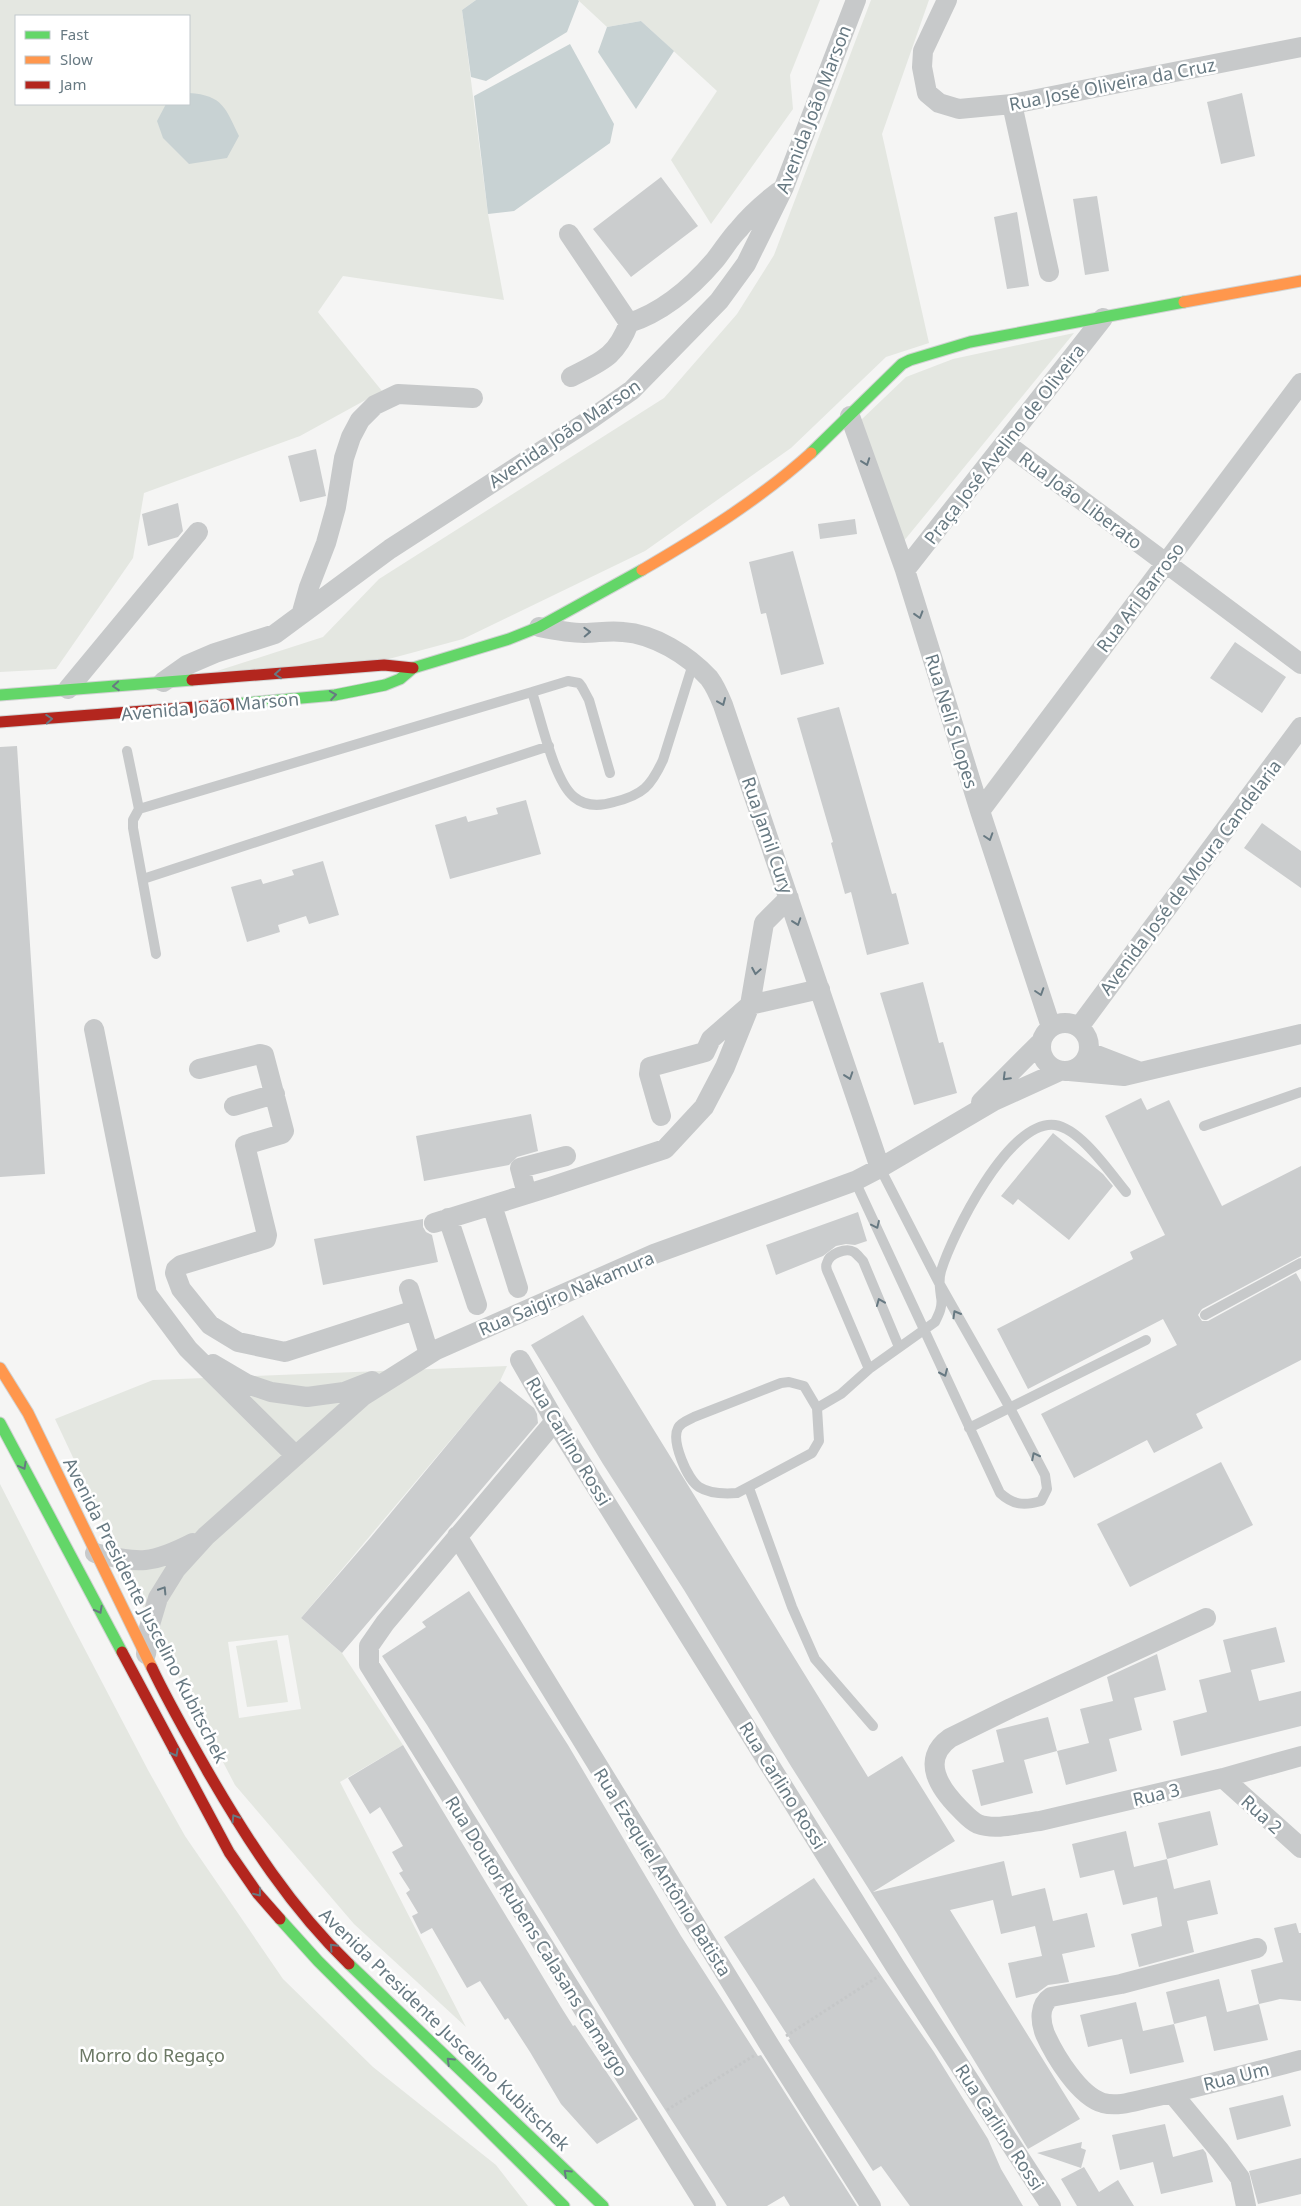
<svg xmlns="http://www.w3.org/2000/svg" width="1301" height="2206" font-family="'Noto Sans',sans-serif">
<style>
.green{fill:#e4e7e1;fill-rule:evenodd}
.water{fill:#c8d2d3}
.building{fill:#cbcdce}
.lines{fill:none;stroke-linecap:round;stroke-linejoin:round}
.fast-casing{stroke:#d0d2d2;stroke-width:13}
.slow-casing{stroke:#d0d2d2;stroke-width:13}
.jam-casing{stroke:#d0d2d2;stroke-width:13}
.path{stroke:#c5c7c8;stroke-width:3;stroke-dasharray:2.5 2.5;stroke-linecap:butt}
.lane{stroke:#c7c9ca;stroke-width:10}
.street{stroke:#c7c9ca;stroke-width:20}
.fast{stroke:#63d668;stroke-width:11}
.slow{stroke:#ff974d;stroke-width:11}
.jam{stroke:#b3261e;stroke-width:11}
.oneway{stroke:#677982}
.labels{text-anchor:middle;dominant-baseline:central;stroke-width:5;stroke-linejoin:round;paint-order:stroke}
.street-label{font-size:18px;fill:#677982;stroke:#fff}
.park-label{font-size:18px;fill:#6c7965;stroke:#fff}
</style>
<rect width="100%" height="100%" fill="#f5f5f4"/>
<!-- green -->
<path class="green" d="M0 0H476L462 10 488 214 504 300 343 276 318 312 382 391 300 436 144 493 133 558 56 669 0 672ZM16 16H189V104H16Z
M578 0H820L790 75 793 109 711 224 671 160 717 91 641 21 607 27Z
M871 0H929L882 134 929 343 886 357 791 448 645 551 463 639 374 663 217 671 323 637 379 579 664 398 737 314 774 255Z
M1074 333 903 542 861 420 906 377 953 359Z
M507 1366 500 1381 470 1417 301 1618 342 1653 403 1745 340 1782 466 2027 354 1924 235 1785 150 1622 55 1419 153 1380ZM288 1635 301 1709 239 1718 228 1642Z
M0 1484 70 1621 148 1770 185 1836 283 1979 373 2067 496 2165 528 2206H0Z
M277 1640 288 1702 247 1707 236 1646Z"/>
<!-- water -->
<path class="water" d="M476 0H578L579 1 567 32 486 81 471 77 462 10Z
M641 21 674 51 636 109 598 52 607 27Z
M570 44 614 124 610 143 514 211 488 214 474 96Z
M189 93C223 95 226 109 239 136L227 158 189 164 163 138 157 121 166 104H189Z"/>
<!-- building -->
<path class="building" d="M1242 93 1255 156 1221 164 1207 102Z
M661 177 698 226 631 277 593 229Z
M1097 196 1109 271 1085 275 1073 199Z
M1017 212 1029 286 1007 289 994 217Z
M316 449 326 496 300 502 288 456Z
M178 503 183 531 178 537 148 546 142 514Z
M855 519 857 534 820 539 818 524Z
M793 551 824 664 781 675 766 613 761 614 749 562Z
M1235 642 1286 677 1262 713 1210 678Z
M839 707 892 894 896 893 909 944 867 955 851 892 845 894 831 843 833 842 797 718Z
M17 746 45 1174 0 1177V747Z
M526 800 541 854 450 879 435 825 466 816 468 822 498 814 496 808Z
M1262 823 1301 851V888L1244 848Z
M323 861 339 915 309 924 306 916 278 925 280 932 247 942 231 887 261 879 263 884 294 875 292 870Z
M923 982 939 1043 943 1042 957 1093 914 1105 880 993Z
M1141 1098 1147 1110 1169 1100 1222 1206 1301 1166V1256L1202 1309 1198 1315 1202 1321H1208L1296 1273 1301 1282V1360L1196 1414 1203 1428 1154 1453 1147 1440 1074 1478 1041 1414 1177 1345 1163 1319 1028 1389 997 1329 1133 1259 1130 1252 1165 1235 1105 1116Z
M531 1114 538 1151 517 1157 509 1165 424 1181 416 1136Z
M1053 1133 1103 1174 1113 1186 1069 1240 1018 1199 1013 1205 1001 1196Z
M858 1212 867 1241 855 1245 846 1244 836 1246 823 1256 776 1275 766 1245Z
M423 1219V1227L426 1232 432 1235 438 1262 323 1285 314 1239Z
M583 1315 868 1777 902 1756 955 1841 873 1892 1004 1861 1012 1896 1045 1888 1053 1921 1087 1913 1095 1947 1062 1954 1069 1982 1048 1985 1037 1993 1016 1998 1008 1963 1042 1956 1035 1926 1001 1934 993 1900 950 1910 1080 2119 1028 2149 896 1932 789 1763 684 1590 603 1464 531 1345Z
M500 1381 534 1408 537 1414 538 1423 342 1653 301 1618 371 1537Z
M1221 1462 1253 1525 1130 1587 1097 1524Z
M469 1591 568 1745 681 1936 758 2056 761 2055 857 2206H790L784 2196 767 2206H727L629 2054 427 1725 382 1656 426 1627 422 1622Z
M1276 1627 1285 1662 1251 1670 1259 1701 1301 1691V1726L1181 1756 1173 1721 1207 1712 1199 1680 1231 1672 1223 1640Z
M1157 1654 1166 1690 1134 1698 1142 1730 1109 1739 1117 1771 1066 1785 1057 1751 1089 1743 1080 1709 1113 1701 1107 1677Z
M1048 1717 1057 1751 1024 1760 1033 1793 981 1806 972 1770 1004 1762 996 1730Z
M403 1745 561 2007 573 2026 575 2025 638 2119 597 2144 561 2104 530 2052 508 2018 505 2020 480 1981 467 1988 432 1928 421 1934 412 1916 418 1913 406 1893 410 1890 399 1873 403 1871 392 1852 403 1846 380 1807 370 1814 348 1778Z
M1210 1811 1218 1845 1167 1859 1158 1823Z
M1126 1831 1134 1867 1167 1859 1174 1889 1210 1880 1218 1914 1187 1921 1194 1952 1139 1967 1131 1934 1162 1926 1157 1897 1123 1905 1114 1870 1080 1878 1072 1844Z
M814 1878 934 2052 988 2139 1001 2169 1023 2206H910L881 2166 873 2171 788 2040 790 2039 724 1937Z
M1296 1923 1299 1933H1301V2001L1280 1999 1259 2004 1251 1970 1283 1962 1274 1928Z
M1219 1979 1227 2012 1259 2004 1268 2040 1214 2051 1206 2016 1174 2024 1166 1992Z
M1136 2002 1143 2031 1174 2024 1184 2062 1130 2074 1122 2039 1088 2047 1080 2015Z
M1283 2095 1291 2126 1237 2140 1229 2108Z
M1165 2124 1173 2157 1203 2149 1206 2153 1213 2182 1161 2194 1153 2162 1120 2170 1112 2135Z
M1082 2142 1081 2148 1086 2150 1081 2168 1037 2153Z
M1301 2158V2194L1258 2204 1249 2171Z
M1084 2167 1099 2192 1118 2180 1134 2206H1077L1061 2179Z"/>
<g class="lines">
<!-- fast casing -->
<g class="fast-casing">
<path id="fast" d="M811 453 902 364 910 360 970 342 1184 302
M0 695 192 680
M234 704 335 695 385 685 400 679 413 668 509 639 539 627 642 570
M0 1423 122 1652
M280 1919 318 1961 564 2206
M349 1964 603 2206"/>
</g>
<!-- slow casing -->
<g class="slow-casing">
<path id="slow" d="M1184 302 1301 281
M642 570C702 535 760 499 811 453
M0 1368 28 1413 152 1668"/>
</g>
<!-- jam casing -->
<g class="jam-casing">
<path id="jam" d="M192 680 384 665 413 668
M0 722 234 704
M122 1652 229 1852 258 1894 280 1919
M152 1668C169 1704 189 1738 208 1772 248 1841 291 1908 349 1964"/>
</g>
<!-- path -->
<path class="path" d="M786 2036 879 1976
M667 2110 755 2055"/>
<!-- lane -->
<path class="lane" d="M532 692 568 681 579 683 582 687 589 700 610 773
M127 751 139 809 133 820V828L156 954
M139 809 532 692C541 719 554 781 574 797 586 807 601 806 614 802 643 795 651 786 663 760L693 664
M143 879 549 746
M1204 1126 1301 1092
M855 1181 1000 1493C1013 1505 1024 1506 1041 1501L1047 1489 1045 1475 1010 1408 938 1281 880 1168
M1205 1315 1301 1263
M869 1369 829 1275C827 1271 825 1267 827 1263 829 1254 846 1247 854 1252 857 1254 860 1258 863 1261L899 1347
M789 1382 804 1386 817 1408 819 1441 812 1453 737 1493C724 1494 710 1494 699 1487 687 1479 671 1441 678 1428 681 1422 689 1420 694 1417L781 1383Z
M817 1408 841 1394 869 1369 935 1322C939 1314 943 1306 941 1297 940 1287 938 1281 941 1271 952 1235 1009 1119 1055 1125 1081 1129 1110 1173 1126 1192
M969 1428 1146 1340
M749 1488 792 1607 815 1659 873 1726"/>
<!-- street -->
<path class="street" d="M947 0 923 51 922 67 927 93 939 103 959 109 1012 104 1301 47
M1012 104 1049 272
M569 234 629 323
M571 377C602 361 616 357 629 323 663 312 692 287 715 260 723 250 730 238 739 229 750 215 764 203 778 192
M850 416 905 570 980 811 1051 1027
M1005 443 1301 664
M905 570 1103 318
M302 612 309 587 326 543 336 507 344 458 351 437 360 420 375 405 398 394 473 398
M539 627C554 630 569 633 584 633 597 633 610 630 623 632 654 634 688 655 709 678 715 686 719 695 723 705L880 1168
M163 682 187 665 215 653 275 634 390 549 588 421 632 390 719 301 746 264 784 187 856 0
M68 689 198 532
M980 811 1301 383
M1041 1047a24 24 0 1 1 48 0a24 24 0 1 1-48 0Z
M1079 1027 1301 727
M94 1029 147 1294 188 1349 296 1456
M1089 1052 1138 1071
M199 1069 260 1054 264 1055 284 1131 282 1134 245 1145 267 1235 266 1239 181 1265 176 1269 175 1273 181 1289 210 1325 238 1342 285 1352 415 1310
M1069 1071 1124 1076 1301 1034
M981 1102 1041 1042
M234 1106 275 1094
M661 1116 649 1074 650 1067 705 1052 711 1039 750 1005 820 989
M527 1194 520 1168 566 1156
M492 1205 518 1288
M448 1218 477 1305
M434 1223 550 1187 665 1149 704 1107 725 1067 750 1005 764 923 789 898
M409 1289 429 1354
M520 1360 555 1421 895 1966 1051 2206
M213 1364 247 1384 271 1392 307 1397 344 1392 372 1381
M555 1421 385 1623 369 1646V1665L706 2206
M457 1536 770 2046 871 2206
M95 1553C140 1564 152 1564 193 1543
M1206 1618 1011 1708 950 1738C919 1760 941 1790 960 1809 966 1815 971 1821 978 1824 996 1831 1021 1823 1040 1821L1223 1778 1301 1756
M146 1654 149 1628 158 1598 176 1569 206 1536 363 1396 436 1350 654 1254 855 1181 880 1168 994 1101 1060 1071
M1223 1778 1301 1848
M1257 1948 1121 1984 1051 1997C1039 2005 1040 2021 1045 2034 1055 2056 1079 2096 1103 2103 1118 2107 1135 2101 1149 2098 1200 2087 1250 2073 1301 2060
M1172 2093 1220 2151 1240 2178 1246 2206"/>
<!-- fast -->
<use href="#fast" class="fast"/>
<!-- slow -->
<use href="#slow" class="slow"/>
<!-- jam -->
<use href="#jam" class="jam"/>
</g>
<!-- one-way arrows -->
<defs><path id="oneway-chevron" d="M-2-3.5L2.5 0L-2 3.5" fill="none" stroke-width="1.6" stroke-linecap="round" stroke-linejoin="round" transform="scale(1.25)"/></defs>
<g class="oneway">
<use href="#oneway-chevron" transform="translate(866 462) rotate(70)"/>
<use href="#oneway-chevron" transform="translate(919 615) rotate(73)"/>
<use href="#oneway-chevron" transform="translate(587 632) rotate(-2)"/>
<use href="#oneway-chevron" transform="translate(278 674) rotate(175)"/>
<use href="#oneway-chevron" transform="translate(116 686) rotate(176)"/>
<use href="#oneway-chevron" transform="translate(333 695) rotate(-9)"/>
<use href="#oneway-chevron" transform="translate(722 702) rotate(67)"/>
<use href="#oneway-chevron" transform="translate(49 719) rotate(-4)"/>
<use href="#oneway-chevron" transform="translate(989 837) rotate(72)"/>
<use href="#oneway-chevron" transform="translate(797 922) rotate(71)"/>
<use href="#oneway-chevron" transform="translate(756 971) rotate(100)"/>
<use href="#oneway-chevron" transform="translate(1040 992) rotate(72)"/>
<use href="#oneway-chevron" transform="translate(849 1076) rotate(71)"/>
<use href="#oneway-chevron" transform="translate(1006 1077) rotate(135)"/>
<use href="#oneway-chevron" transform="translate(876 1225) rotate(65)"/>
<use href="#oneway-chevron" transform="translate(880 1302) rotate(-112)"/>
<use href="#oneway-chevron" transform="translate(956 1314) rotate(-120)"/>
<use href="#oneway-chevron" transform="translate(944 1373) rotate(66)"/>
<use href="#oneway-chevron" transform="translate(1035 1456) rotate(-117)"/>
<use href="#oneway-chevron" transform="translate(23 1466) rotate(62)"/>
<use href="#oneway-chevron" transform="translate(163 1590) rotate(-58)"/>
<use href="#oneway-chevron" transform="translate(99 1610) rotate(62)"/>
<use href="#oneway-chevron" transform="translate(175 1753) rotate(62)"/>
<use href="#oneway-chevron" transform="translate(235 1818) rotate(-122)"/>
<use href="#oneway-chevron" transform="translate(258 1893) rotate(52)"/>
<use href="#oneway-chevron" transform="translate(333 1947) rotate(-133)"/>
<use href="#oneway-chevron" transform="translate(450 2061) rotate(-136)"/>
<use href="#oneway-chevron" transform="translate(567 2173) rotate(-137)"/>
</g>
<g class="labels">
<!-- street labels -->
<g class="street-label">
<text transform="translate(1112 84) rotate(-11)">Rua José Oliveira da Cruz</text>
<text transform="translate(813 109) rotate(-69)">Avenida João Marson</text>
<text transform="translate(564 433) rotate(-34)">Avenida João Marson</text>
<text transform="translate(1004 444) rotate(-52)">Praça José Avelino de Oliveira</text>
<text transform="translate(1081 500) rotate(37)">Rua João Liberato</text>
<text transform="translate(1140 597) rotate(-53)">Rua Ari Barroso</text>
<text transform="translate(210 706) rotate(-5)">Avenida João Marson</text>
<text transform="translate(952 721) rotate(73)">Rua Neli S Lopes</text>
<text transform="translate(768 835) rotate(71)">Rua Jamil Cury</text>
<text transform="translate(1190 877) rotate(-53)">Avenida José de Moura Candelaria</text>
<text transform="translate(566 1293) rotate(-23)">Rua Saigiro Nakamura</text>
<text transform="translate(569 1441) rotate(59)">Rua Carlino Rossi</text>
<text transform="translate(146 1610) rotate(63)">Avenida Presidente Juscelino Kubitschek</text>
<text transform="translate(783 1785) rotate(58)">Rua Carlino Rossi</text>
<text transform="translate(1156 1794) rotate(-13)">Rua 3</text>
<text transform="translate(1262 1814) rotate(42)">Rua 2</text>
<text transform="translate(663 1872) rotate(58)">Rua Ezequiel Antônio Batista</text>
<text transform="translate(537 1936) rotate(58)">Rua Doutor Rubens Calasans Camargo</text>
<text transform="translate(445 2029) rotate(44)">Avenida Presidente Juscelino Kubitschek</text>
<text transform="translate(1236 2076) rotate(-14)">Rua Um</text>
<text transform="translate(1000 2127) rotate(57)">Rua Carlino Rossi</text>
</g>
<!-- park labels -->
<g class="park-label">
<text x="152" y="2055">Morro do Regaço</text>
</g>
</g>
<!-- legend -->
<rect x="15" y="15" width="175" height="90" fill="#ffffff" stroke="#c2c9cd"/>
<rect x="25" y="31" width="25" height="8" fill="#63d668" stroke="#c2c9cd"/>
<text x="60" y="40" font-size="15" fill="#677982">Fast</text>
<rect x="25" y="56" width="25" height="8" fill="#ff974d" stroke="#c2c9cd"/>
<text x="60" y="65" font-size="15" fill="#677982">Slow</text>
<rect x="25" y="81" width="25" height="8" fill="#b3261e" stroke="#c2c9cd"/>
<text x="60" y="90" font-size="15" fill="#677982">Jam</text>
</svg>
